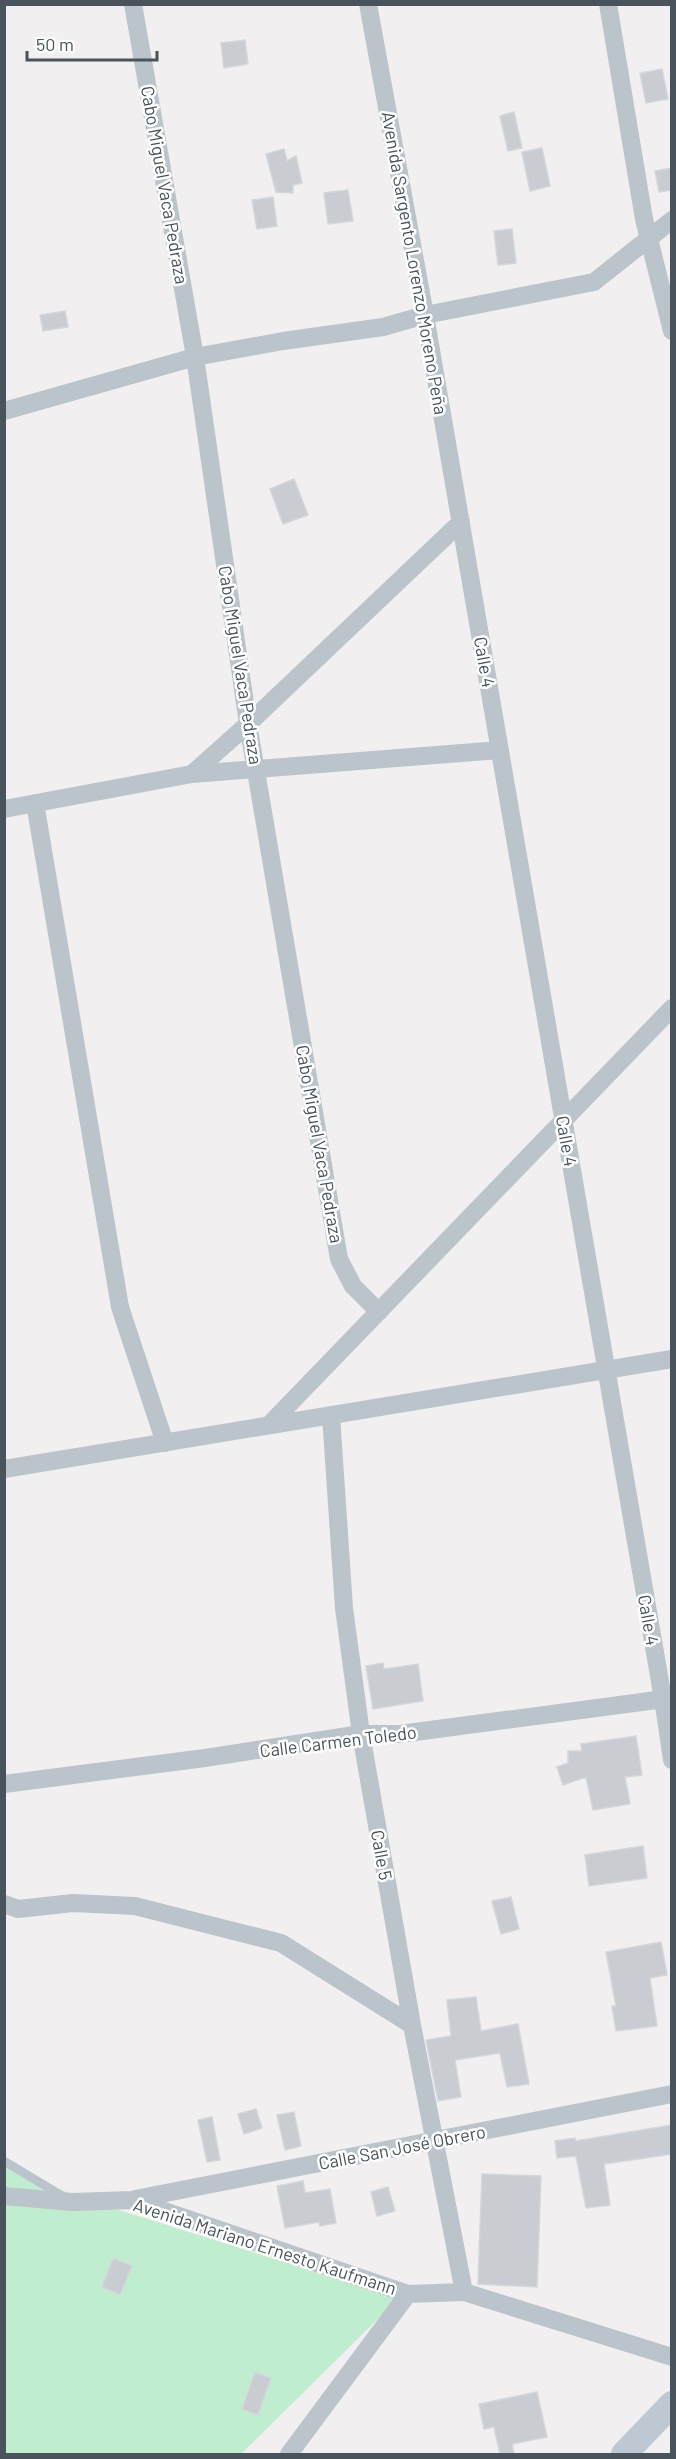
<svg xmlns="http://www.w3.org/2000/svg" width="676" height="2459" font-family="Barlow,sans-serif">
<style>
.green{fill:#c0ecd0}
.building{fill:#c9ccd1;stroke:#d3d6da;stroke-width:1.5}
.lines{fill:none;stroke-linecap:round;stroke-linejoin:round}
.lane{stroke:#bbc4cb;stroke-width:9}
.street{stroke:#bbc4cb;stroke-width:18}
.secondary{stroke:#bec8d2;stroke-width:26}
.labels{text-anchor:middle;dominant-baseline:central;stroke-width:5;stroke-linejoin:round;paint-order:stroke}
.street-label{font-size:18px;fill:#48535b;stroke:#fff}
</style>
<rect width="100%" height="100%" fill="#f1efef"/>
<!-- green -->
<path class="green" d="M4 2166 49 2186 122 2211 399 2298 241 2454H5Z"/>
<!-- building -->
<path class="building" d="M245 40 248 64 224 68 221 43Z
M662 69 668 99 646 103 640 73Z
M514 112 522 148 508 151 500 116Z
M542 148 550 186 530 191 522 152Z
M284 149 287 161 296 156 302 183 293 185V193L276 192 266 154Z
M672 168V190L659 192 655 171Z
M348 190 353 221 328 224 324 193Z
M273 197 277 226 257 229 252 200Z
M512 229 516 263 498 265 494 231Z
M65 311 68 327 43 331 40 315Z
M294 479 308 515 283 524 270 489Z
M383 1663 384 1669 418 1664 423 1701 373 1709 366 1666Z
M636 1736 642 1775 625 1777 630 1804 593 1810 586 1777 563 1785 557 1767 568 1763V1751H582L581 1744Z
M643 1846 647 1878 589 1886 585 1855Z
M511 1897 519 1929 501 1934 492 1901Z
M661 1942 667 1975 650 1978 657 2026 616 2031 612 2006H616L606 1952Z
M476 1997 481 2031 518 2024 529 2084 507 2087 500 2053 455 2060 461 2097 438 2101 426 2040 451 2036 447 2000Z
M256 2109 262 2128 244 2134 238 2114Z
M294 2112 301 2146 285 2150 277 2115Z
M212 2117 220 2160 207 2162 198 2120Z
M672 2125V2154L604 2164 610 2205 586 2208 576 2156 557 2158 555 2141 575 2138 576 2141Z
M482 2174 541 2176 537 2287 478 2284Z
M303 2181 305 2193 330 2189 336 2223 320 2226 319 2222 285 2228 277 2186Z
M388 2187 395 2211 377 2216 371 2192Z
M113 2258 132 2266 120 2295 102 2287Z
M255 2372 271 2378 258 2415 242 2409Z
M537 2392 547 2437 512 2444 514 2454H500L494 2427 484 2429 479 2404Z"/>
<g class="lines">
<!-- lane -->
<path class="lane" d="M4 2161 64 2197"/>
<!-- street -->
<path class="street" d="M133 4 195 357 248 724 339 1259 353 1286 379 1312
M368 4 425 315 663 1699 672 1760
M608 4 644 219 672 331
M4 411 195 357 283 341 383 327 425 315 594 282 672 220
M192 774 248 724 461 522
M35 803 120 1307 165 1443
M4 809 192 774 500 750
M331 1415 344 1608 361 1734 412 2025 464 2292
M269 1425 672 1008
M4 1469 672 1359
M4 1784 205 1758 361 1734H400L672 1698
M4 1904 18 1909 73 1903 135 1906 281 1943 412 2025
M4 2196 72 2202 132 2200 408 2294 464 2292 672 2357
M135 2199 672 2094
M289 2454 408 2294"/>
<!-- secondary -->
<path class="secondary" d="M624 2454 672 2404"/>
</g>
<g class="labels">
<!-- street labels -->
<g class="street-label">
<text transform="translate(165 185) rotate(80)">Cabo Miguel Vaca Pedraza</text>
<text transform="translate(415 263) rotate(80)">Avenida Sargento Lorenzo Moreno Peña</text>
<text transform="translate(485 662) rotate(80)">Calle 4</text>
<text transform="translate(241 665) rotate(81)">Cabo Miguel Vaca Pedraza</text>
<text transform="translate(567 1141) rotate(80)">Calle 4</text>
<text transform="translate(320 1144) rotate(80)">Cabo Miguel Vaca Pedraza</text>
<text transform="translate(649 1620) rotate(80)">Calle 4</text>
<text transform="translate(338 1741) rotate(-7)">Calle Carmen Toledo</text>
<text transform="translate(382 1855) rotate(80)">Calle 5</text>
<text transform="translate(402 2147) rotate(-11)">Calle San José Obrero</text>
<text transform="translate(265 2246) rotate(18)">Avenida Mariano Ernesto Kaufmann</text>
</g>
</g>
<!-- border -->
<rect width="676" height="2459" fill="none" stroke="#48535b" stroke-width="12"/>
<!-- scale -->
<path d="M27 51v9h130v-9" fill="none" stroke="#48535b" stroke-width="3"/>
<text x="36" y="51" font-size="18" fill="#48535b" stroke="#ffffff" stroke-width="4.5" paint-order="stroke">50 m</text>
</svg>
